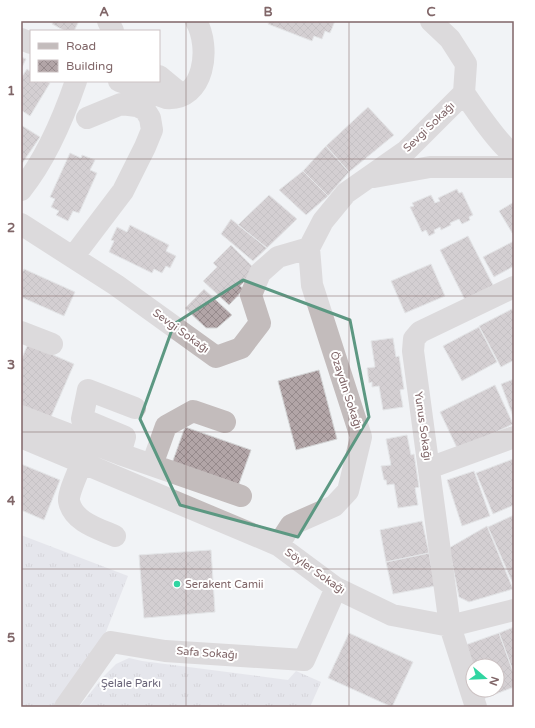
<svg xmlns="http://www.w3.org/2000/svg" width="535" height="728" font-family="'Varela Round',sans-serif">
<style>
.grass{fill:url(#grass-tufts)}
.building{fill:url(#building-cross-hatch);stroke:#d4d5d6}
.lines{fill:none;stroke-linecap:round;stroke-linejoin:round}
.minor{stroke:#c3bcbc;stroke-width:22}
.marked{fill:none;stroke:#5c9882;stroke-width:3;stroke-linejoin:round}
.grid{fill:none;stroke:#806668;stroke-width:1;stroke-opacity:0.55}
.poi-dot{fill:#30d5a1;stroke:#fff;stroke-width:1.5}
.labels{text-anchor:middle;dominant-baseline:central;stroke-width:4;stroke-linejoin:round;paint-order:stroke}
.street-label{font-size:11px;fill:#806668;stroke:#fff}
.poi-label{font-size:11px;fill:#806668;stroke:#fff;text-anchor:start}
.park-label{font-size:11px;fill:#696478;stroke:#fff}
.neatline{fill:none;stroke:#806668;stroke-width:1.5}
.grid-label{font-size:13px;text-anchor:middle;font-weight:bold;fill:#806668}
</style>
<defs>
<pattern id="grass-tufts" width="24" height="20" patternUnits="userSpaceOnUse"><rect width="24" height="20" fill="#d8d7e0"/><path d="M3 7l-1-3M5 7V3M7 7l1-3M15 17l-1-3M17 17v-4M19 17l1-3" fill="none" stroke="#b4b2b9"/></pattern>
<pattern id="building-cross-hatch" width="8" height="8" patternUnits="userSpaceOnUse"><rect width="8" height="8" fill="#b2a5a7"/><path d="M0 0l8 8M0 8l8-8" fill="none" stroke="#968a8c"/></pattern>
</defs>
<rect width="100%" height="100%" fill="#f1f3f5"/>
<!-- grass -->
<path class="grass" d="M21 535 128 576 96 657 58 707H21Z
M129 658 142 661 288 680 296 671 321 682 310 707H79L104 676 116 664Z"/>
<!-- building -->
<path class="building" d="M53 21H79L74 31H65L52 24Z
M269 21H335L330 33 325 31 322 39 314 36 312 41 268 24Z
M21 57 26 59 21 69Z
M27 69 31 72V81H46L50 83 30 116 21 110V78Z
M368 107 394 135 349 172 326 146Z
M21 125 40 137 21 165Z
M326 146 349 172 328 196 303 171Z
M70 153 81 158 82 155 95 160 90 170 97 173 79 213 73 211 68 221 56 215 59 211 51 207 55 199 50 197Z
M303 171 328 196 306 215 279 190Z
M457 189 459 193 462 192 473 215 469 217 470 220 462 224 459 219 450 223 451 225 441 230 440 227 434 230 435 233 429 236 426 230 422 232 410 207 414 206 412 203 431 195 435 203 440 201 438 198Z
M269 195 297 219 267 248 238 225Z
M514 202V236L499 211Z
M231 219 267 248 253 261 221 234Z
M130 225 169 245 166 251 176 256 170 268 166 266 162 273 154 269 152 273 109 252 114 241 111 240 117 227 127 232Z
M468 236 494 287 466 302 440 250Z
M514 241V266L494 277 483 257Z
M231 245 256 270 240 286 244 289 229 305 203 281 217 267 213 263Z
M431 264 445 296 405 313 391 281Z
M24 269 75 292 64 316 21 297V275Z
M204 289 232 315 217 328H206L185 308Z
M512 309 514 313V360L501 367 479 326Z
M479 327 497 362 462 381 443 346Z
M393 338 396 357 399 356 404 389 400 390 403 407 383 410 379 386 372 387V382L369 383 367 368 375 367 371 341Z
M28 344 74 364 47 426 21 415V360Z
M319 370 337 439 296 450 278 381Z
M514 379V419L501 384Z
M495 385 513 424 458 450 440 412Z
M185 427 251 450 236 492 170 469Z
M407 435 411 455 414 454 419 487 415 488 418 505 398 508 394 484 387 485 386 480H384L381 466 391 465 386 439Z
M513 459 514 462V505L493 514 476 473Z
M21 464 60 480 44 520 21 510Z
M474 471 490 516 462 526 447 480Z
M514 515V586L488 527Z
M422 521 429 553 386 562 380 530Z
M487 526 513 589 469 602 459 597 449 548Z
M211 550 215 612 144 618 139 555Z
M429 553 435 586 393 594 386 562Z
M514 627V674L499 633Z
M349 633 413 662 392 707 328 678Z
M499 633 514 674V687L480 700 476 690H497V666H473L460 647Z"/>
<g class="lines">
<!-- minor -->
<path class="minor" d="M108 21 113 31
M431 21 450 39 466 64 464 93
M21 39 31 43
M159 76 182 95
M119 81 166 98C205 101 211 47 196 21
M464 93C475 109 499 145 514 155
M374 177 430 167H514
M21 190C46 159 63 119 76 81
M21 224 116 285 216 357 241 348 260 323 251 295 260 273 278 257 309 248 323 221 346 193 406 151 464 93
M73 257 123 191 145 147 152 130 150 118 145 110 137 106 121 104 87 118
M21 332 52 344
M21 416 120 454 241 496
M21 437 278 545 336 588 392 615 450 626 514 610
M120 454 125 437 82 419 88 390 135 408
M82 462C79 470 68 493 69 501 73 522 99 529 115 536
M152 465 166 426 193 411 225 422
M429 468 514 437
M278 545 291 525 334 506 348 491 361 437 312 285 309 248
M65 707 111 642 165 651 304 660 336 588
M476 707 450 626 413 351 414 339 420 332 514 287"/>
</g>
<!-- marked area -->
<path d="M0 0H535V728H0ZM243 280 350 320 369 417 298 537 180 505 140 419 174 324Z" fill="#f1f3f5" fill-opacity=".55" fill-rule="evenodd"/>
<path class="marked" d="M243 280 350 320 369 417 298 537 180 505 140 419 174 324Z"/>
<!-- grid -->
<path class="grid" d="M186 21V707M349 21V707M21 159H514M21 296H514M21 432H514M21 569H514"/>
<!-- markers -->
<circle class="poi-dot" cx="177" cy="584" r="4"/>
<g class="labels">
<!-- street labels -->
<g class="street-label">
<text transform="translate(429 127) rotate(-44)">Sevgi Sokağı</text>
<text transform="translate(181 331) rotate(36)">Sevgi Sokağı</text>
<text transform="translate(346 390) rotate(72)">Özaydın Sokağı</text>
<text transform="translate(423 426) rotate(82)">Yunus Sokağı</text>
<text transform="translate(315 571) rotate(35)">Söyler Sokağı</text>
<text transform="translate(207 653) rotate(4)">Safa Sokağı</text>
</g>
<!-- poi labels -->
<g class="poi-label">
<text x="185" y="584">Serakent Camii</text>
</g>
<!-- park labels -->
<g class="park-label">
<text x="131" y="683">Şelale Parkı</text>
</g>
</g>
<!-- border -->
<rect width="535" height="728" fill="none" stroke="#ffffff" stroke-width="44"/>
<!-- legend -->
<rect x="30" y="30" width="130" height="52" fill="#ffffff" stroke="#ccc2c3"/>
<rect x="38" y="43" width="20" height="6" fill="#c3bcbc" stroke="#ccc2c3"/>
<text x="66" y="50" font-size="12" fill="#806668">Road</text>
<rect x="38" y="60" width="20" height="12" fill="url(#building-cross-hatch)" stroke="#ccc2c3"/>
<text x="66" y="70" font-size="12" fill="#806668">Building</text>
<!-- north arrow -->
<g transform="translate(485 678) rotate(109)"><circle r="19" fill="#ffffff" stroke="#ccc2c3"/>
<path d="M0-3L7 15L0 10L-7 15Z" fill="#30d5a1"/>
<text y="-6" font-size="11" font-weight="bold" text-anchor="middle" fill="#806668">N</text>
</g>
<rect x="22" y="22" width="491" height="684" class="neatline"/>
<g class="grid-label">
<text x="104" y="16">A</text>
<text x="268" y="16">B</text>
<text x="431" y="16">C</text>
<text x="11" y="95">1</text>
<text x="11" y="232">2</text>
<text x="11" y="369">3</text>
<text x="11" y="505">4</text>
<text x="11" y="642">5</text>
</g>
</svg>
